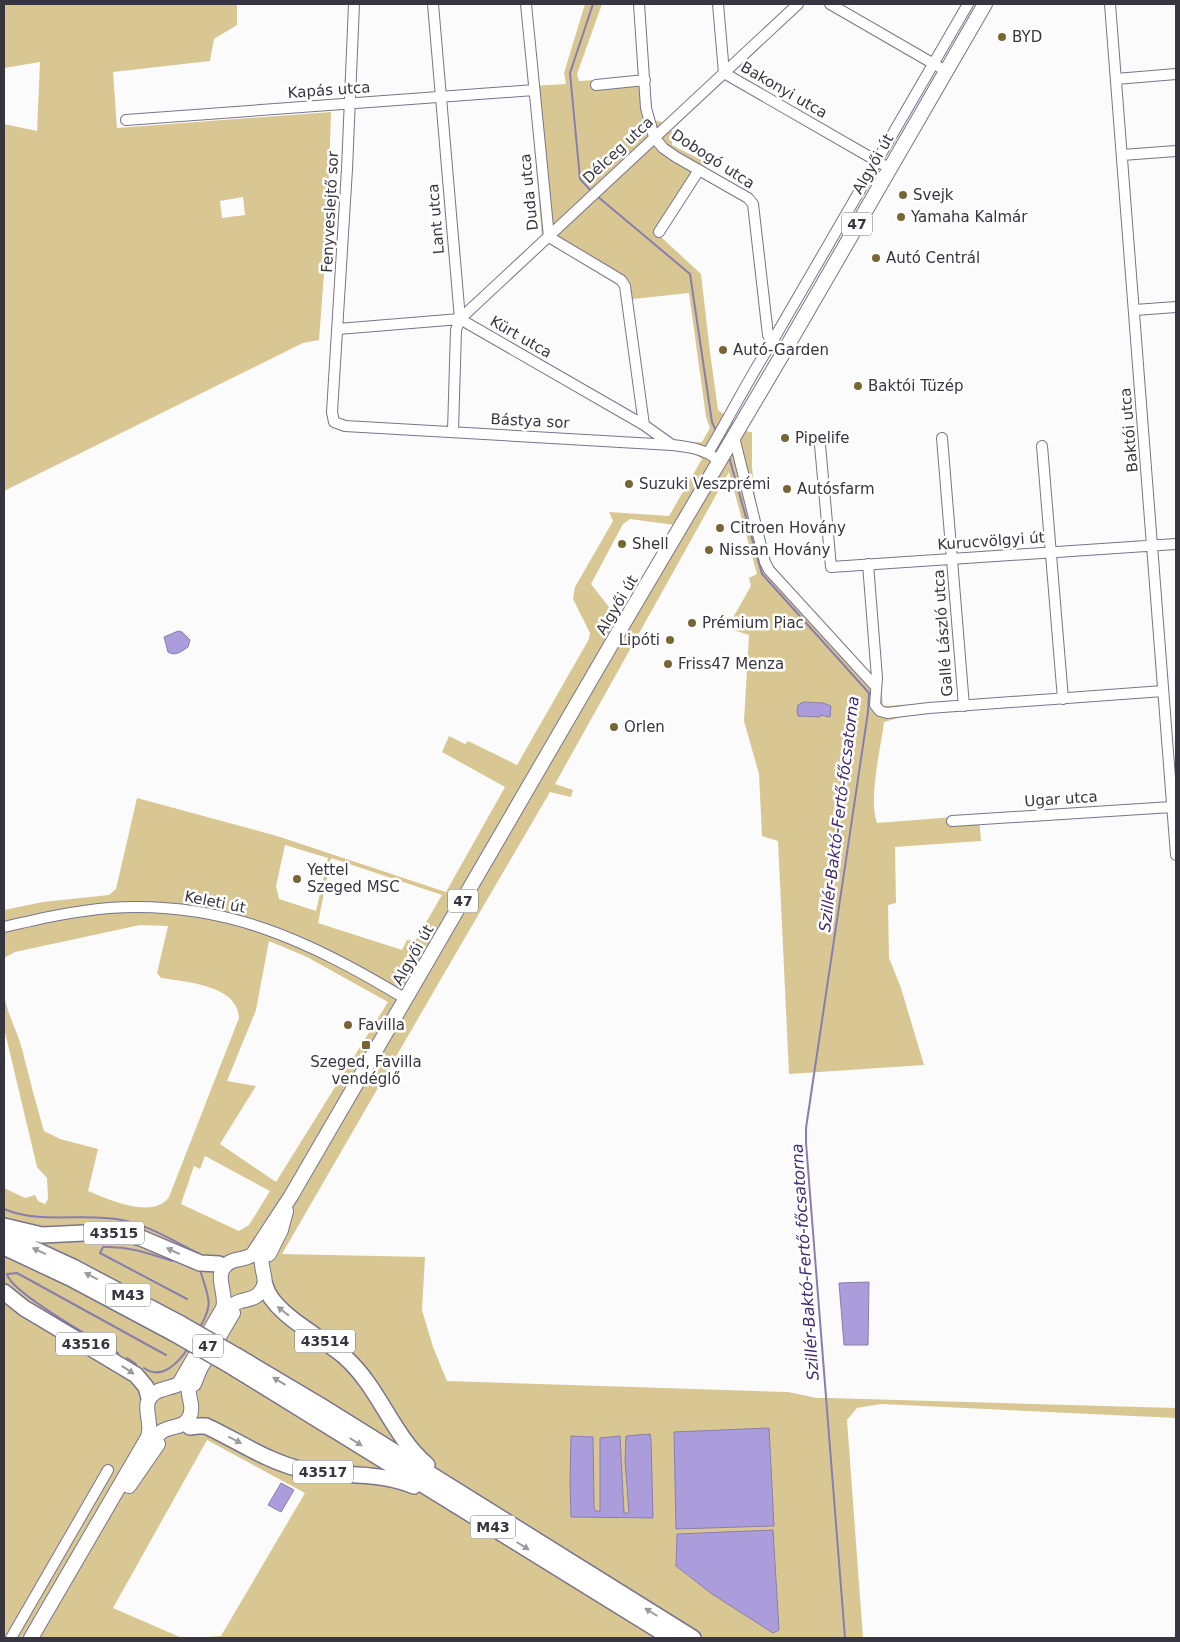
<svg xmlns="http://www.w3.org/2000/svg" width="1180" height="1642" font-family="'DejaVu Sans',sans-serif">
<style>
.green{fill:#d9c793;fill-rule:evenodd}
.water{fill:#ab9ddc;stroke:#887ead}
.lines{fill:none;stroke-linecap:round;stroke-linejoin:round}
.stream{stroke:#887ead;stroke-width:2}
.minor-casing{stroke:#79748b;stroke-width:12}
.major-casing{stroke:#79748b;stroke-width:16}
.highway-casing{stroke:#79748b;stroke-width:18}
.minor{stroke:#fff;stroke-width:10}
.major{stroke:#fff;stroke-width:14}
.highway{stroke:#fff;stroke-width:15}
.highway-bridge-casing{stroke:#79748b;stroke-width:18;stroke-linecap:butt}
.highway-bridge{stroke:#fff;stroke-width:15}
.oneway{fill:#9b9a9f}
.poi-dot{fill:#776634;stroke:#fff;stroke-width:2}
.labels{text-anchor:middle;dominant-baseline:central;stroke-width:5;stroke-linejoin:round;paint-order:stroke}
.shield{fill:#fff;stroke:#737279;stroke-width:1}
.shield-label{font-size:14px;font-weight:bold;fill:#37353f}
.poi-label{font-size:15px;fill:#37353f;stroke:#fff;text-anchor:start}
.street-label{font-size:15px;fill:#37353f;stroke:#fff}
.water-label{font-size:16px;font-style:italic;fill:#402972;stroke:#fff}
</style>
<rect width="100%" height="100%" fill="#fbfbfb"/>
<!-- green -->
<path class="green" d="M4 4H237V25L214 39 210 61 113 72 117 128 331 112 327 235 319 340 303 343 4 491V124L37 131 40 62 4 68ZM243 197 245 215 222 218 220 201Z
M585 4H602L577 74 579 81 649 76 653 120 662 122 672 131V145L707 163 661 237 701 274 710 352 718 410 749 432H752V467L756 503 770 562 875 681H881L883 706 970 701 916 713 884 722C881 748 868 799 877 823L979 815 981 841 895 847 896 903 888 905 889 958 901 988 924 1065 789 1074 778 841 762 836 759 774 744 721 749 635 727 628 751 586 749 578 757 574 729 472 555 784 573 790 571 797 550 792 445 972 282 1254 425 1257 422 1310 433 1347 447 1381 788 1392 817 1398H830L1176 1408V1418L881 1404 857 1408 847 1420 863 1638H195L221 1636 305 1493 207 1440 113 1608 182 1638H4V1188L25 1198 35 1195 38 1201 45 1204 48 1199 47 1178 37 1167 4 1028V994C7 1014 17 1030 22 1049 29 1077 36 1104 44 1131L60 1139 98 1149 88 1191C108 1199 153 1220 169 1197L239 1018C238 985 186 982 161 978L157 973 168 926 140 925 15 952 4 958V910L43 902 109 895 116 889 137 798 277 836 446 892 505 787 442 752 449 736 465 744 468 741 517 765 589 639 590 633 573 599 575 587 613 521 609 512 669 516 702 459 696 455 689 443 702 442 710 428 706 417 689 293 624 300 621 284 542 239 530 86 566 84 564 73ZM630 519 675 525 619 620 591 584 623 524ZM285 845 328 858 316 911 279 899 276 886ZM331 858 442 895 415 941 407 940 402 950 318 923ZM269 941 307 957 388 1002 276 1182 220 1144 256 1086 227 1081 256 1010ZM205 1156 270 1191 249 1225 239 1231 181 1204 194 1166 200 1169ZM677 1534 712 1594 676 1566Z"/>
<!-- water -->
<path class="water" d="M178 631 182 632 190 640 188 647C182 651 175 657 168 652L164 637Z
M803 702 823 703 831 706 830 717 820 715V717L798 716 797 711 798 705Z
M869 1282 868 1345H844L839 1283Z
M769 1428 774 1526 676 1529 674 1432Z
M650 1434 651 1440 653 1518 571 1517 570 1483 571 1436 593 1437 594 1506 595 1511H600V1438L620 1436 624 1513H629L625 1460 626 1436Z
M281 1483 294 1490 281 1512 268 1505Z
M773 1530 779 1630 773 1633 712 1594 676 1566 677 1534Z"/>
<g class="lines">
<!-- stream -->
<path class="stream" d="M592 192 580 179 570 73 593 4
M597 196 690 274 712 422 716 431
M729 457 762 574 869 693 868 712 806 1128V1143L845 1638
M4 1209C42 1225 83 1212 122 1220 149 1225 175 1242 200 1254
M172 1261C148 1253 129 1246 103 1247L100 1253 187 1299
M185 1265 192 1268
M199 1329C214 1303 209 1300 201 1273
M118 1353C99 1342 10 1292 7 1274L17 1273 166 1355
M127 1358 136 1364
M144 1368C162 1381 179 1362 188 1348"/>
<!-- minor casing -->
<g class="minor-casing">
<path id="minor" d="M354 4 347 169 332 412 334 422 345 426 672 445C689 447 707 449 720 462
M433 4 460 319 456 330 453 431
M526 4 549 237 621 280 625 286 644 425
M639 4 646 108 654 137 663 148 676 157 748 198 753 204 768 335 772 342 785 350
M718 4 724 73 882 164
M830 4 946 71
M1110 4 1176 855
M1116 79 1176 74
M596 85 645 80
M126 120 534 90
M1122 155 1176 151
M659 232 699 170
M1135 310 1176 307
M460 319 798 4
M338 329 460 319 644 425 672 445
M734 437 765 562 769 570 876 687
M942 438 964 706
M820 445 831 567 1176 544
M1042 446 1063 699
M708 453C730 416 749 378 772 342L968 4
M868 564 877 678 875 705 880 711 887 713 929 708 1163 691
M952 821 1172 807
M4 927C38 919 73 911 109 908 225 900 309 941 406 999
M11 1638 108 1470"/>
</g>
<!-- major casing -->
<g class="major-casing">
<path id="major" d="M269 1254 281 1230 286 1211
M224 1318C226 1314 229 1308 233 1305 241 1298 254 1302 261 1291 268 1282 263 1275 262 1265 260 1257 266 1248 269 1242
M194 1384 200 1369 233 1313
M150 1449C153 1444 156 1436 161 1432 171 1425 182 1429 189 1418 197 1402 181 1393 193 1372
M129 1486 158 1444
M31 1638 148 1437C154 1421 138 1403 156 1392 163 1388 171 1388 179 1384L223 1308C228 1293 211 1273 230 1262 237 1258 246 1260 253 1254L291 1196 615 638 785 350 985 4"/>
</g>
<!-- highway casing -->
<g class="highway-casing">
<path id="highway" d="M4 1226 42 1235 105 1232 121 1233 141 1238 200 1263 219 1264
M4 1235 73 1267 181 1324
M4 1247 70 1278 175 1334
M265 1285C272 1314 324 1338 346 1358 380 1389 392 1435 427 1465
M4 1292 24 1308 136 1375 146 1387 149 1398
M237 1356 321 1406 693 1638
M231 1366 671 1638
M190 1427 198 1426H206C238 1441 270 1463 304 1470 341 1477 378 1471 414 1486"/>
</g>
<!-- minor -->
<use href="#minor" class="minor"/>
<!-- major -->
<use href="#major" class="major"/>
<!-- highway -->
<use href="#highway" class="highway"/>
<!-- highway-bridge casing -->
<g class="highway-bridge-casing">
<path id="highway-bridge" d="M181 1324 237 1356
M175 1334 231 1366"/>
</g>
<!-- highway-bridge -->
<use href="#highway-bridge" class="highway-bridge"/>
</g>
<!-- one-way arrows -->
<defs><path id="oneway-solid" d="M-6-.8H1V-3.2L6.5 0L1 3.2V.8H-6Z" transform="scale(1.25)"/></defs>
<g class="oneway">
<use href="#oneway-solid" transform="translate(39 1251) rotate(-155)"/>
<use href="#oneway-solid" transform="translate(173 1251) rotate(-155)"/>
<use href="#oneway-solid" transform="translate(91 1276) rotate(-153)"/>
<use href="#oneway-solid" transform="translate(283 1311) rotate(-142)"/>
<use href="#oneway-solid" transform="translate(128 1370) rotate(33)"/>
<use href="#oneway-solid" transform="translate(279 1381) rotate(-149)"/>
<use href="#oneway-solid" transform="translate(235 1440) rotate(27)"/>
<use href="#oneway-solid" transform="translate(356 1442) rotate(32)"/>
<use href="#oneway-solid" transform="translate(523 1546) rotate(32)"/>
<use href="#oneway-solid" transform="translate(651 1612) rotate(-148)"/>
</g>
<!-- markers -->
<g class="poi-dot">
<circle cx="1002" cy="37" r="5"/>
<circle cx="903" cy="195" r="5"/>
<circle cx="901" cy="217" r="5"/>
<circle cx="876" cy="258" r="5"/>
<circle cx="723" cy="350" r="5"/>
<circle cx="858" cy="386" r="5"/>
<circle cx="785" cy="438" r="5"/>
<circle cx="629" cy="484" r="5"/>
<circle cx="787" cy="489" r="5"/>
<circle cx="720" cy="528" r="5"/>
<circle cx="622" cy="544" r="5"/>
<circle cx="709" cy="550" r="5"/>
<circle cx="692" cy="623" r="5"/>
<circle cx="670" cy="640" r="5"/>
<circle cx="668" cy="664" r="5"/>
<circle cx="614" cy="727" r="5"/>
<circle cx="297" cy="879" r="5"/>
<circle cx="348" cy="1025" r="5"/>
<rect x="361" y="1040" width="10" height="10" rx="2.5"/>
</g>
<g class="labels">
<!-- shield labels -->
<g class="shield">
<rect x="842" y="212.5" width="30" height="23" rx="4"/>
<rect x="448" y="889.5" width="30" height="23" rx="4"/>
<rect x="84" y="1221.5" width="60" height="23" rx="4"/>
<rect x="105.5" y="1283.5" width="45" height="23" rx="4"/>
<rect x="295" y="1329.5" width="60" height="23" rx="4"/>
<rect x="56" y="1332.5" width="60" height="23" rx="4"/>
<rect x="193" y="1334.5" width="30" height="23" rx="4"/>
<rect x="293" y="1460.5" width="60" height="23" rx="4"/>
<rect x="470.5" y="1515.5" width="45" height="23" rx="4"/>
</g>
<g class="shield-label">
<text x="857" y="224">47</text>
<text x="463" y="901">47</text>
<text x="114" y="1233">43515</text>
<text x="128" y="1295">M43</text>
<text x="325" y="1341">43514</text>
<text x="86" y="1344">43516</text>
<text x="208" y="1346">47</text>
<text x="323" y="1472">43517</text>
<text x="493" y="1527">M43</text>
</g>
<!-- poi labels -->
<g class="poi-label">
<text x="1012" y="37">BYD</text>
<text x="913" y="195">Svejk</text>
<text x="911" y="217">Yamaha Kalmár</text>
<text x="886" y="258">Autó Centrál</text>
<text x="733" y="350">Autó-Garden</text>
<text x="868" y="386">Baktói Tüzép</text>
<text x="795" y="438">Pipelife</text>
<text x="639" y="484">Suzuki Veszprémi</text>
<text x="797" y="489">Autósfarm</text>
<text x="730" y="528">Citroen Hovány</text>
<text x="632" y="544">Shell</text>
<text x="719" y="550">Nissan Hovány</text>
<text x="702" y="623">Prémium Piac</text>
<text x="660" y="640" text-anchor="end">Lipóti</text>
<text x="678" y="664">Friss47 Menza</text>
<text x="624" y="727">Orlen</text>
<text x="307" y="870">Yettel<tspan x="307" dy="17">Szeged MSC</tspan></text>
<text x="358" y="1025">Favilla</text>
<text x="366" y="1062" text-anchor="middle">Szeged, Favilla<tspan x="366" dy="17">vendéglő</tspan></text>
</g>
<!-- street labels -->
<g class="street-label">
<text transform="translate(329 90) rotate(-4)">Kapás utca</text>
<text transform="translate(784 90) rotate(30)">Bakonyi utca</text>
<text transform="translate(618 150) rotate(-43)">Délceg utca</text>
<text transform="translate(713 159) rotate(33)">Dobogó utca</text>
<text transform="translate(873 164) rotate(-60)">Algyői út</text>
<text transform="translate(529 192) rotate(-96)">Duda utca</text>
<text transform="translate(330 212) rotate(-87)">Fenyveslejtő sor</text>
<text transform="translate(436 219) rotate(-95)">Lant utca</text>
<text transform="translate(521 337) rotate(30)">Kürt utca</text>
<text transform="translate(530 421) rotate(3)">Bástya sor</text>
<text transform="translate(1129 430) rotate(-95)">Baktói utca</text>
<text transform="translate(991 541) rotate(-4)">Kurucvölgyi út</text>
<text transform="translate(617 605) rotate(-59)">Algyői út</text>
<text transform="translate(943 633) rotate(-94)">Gallé László utca</text>
<text transform="translate(1061 799) rotate(-4)">Ugar utca</text>
<text transform="translate(215 902) rotate(11)">Keleti út</text>
<text transform="translate(413 955) rotate(-60)">Algyői út</text>
</g>
<!-- water labels -->
<g class="water-label">
<text transform="translate(839 814) rotate(-83)">Szillér-Baktó-Fertő-főcsatorna</text>
<text transform="translate(805 1262) rotate(-94)">Szillér-Baktó-Fertő-főcsatorna</text>
</g>
</g>
<!-- border -->
<rect width="1180" height="1642" fill="none" stroke="#37353f" stroke-width="10"/>
</svg>
